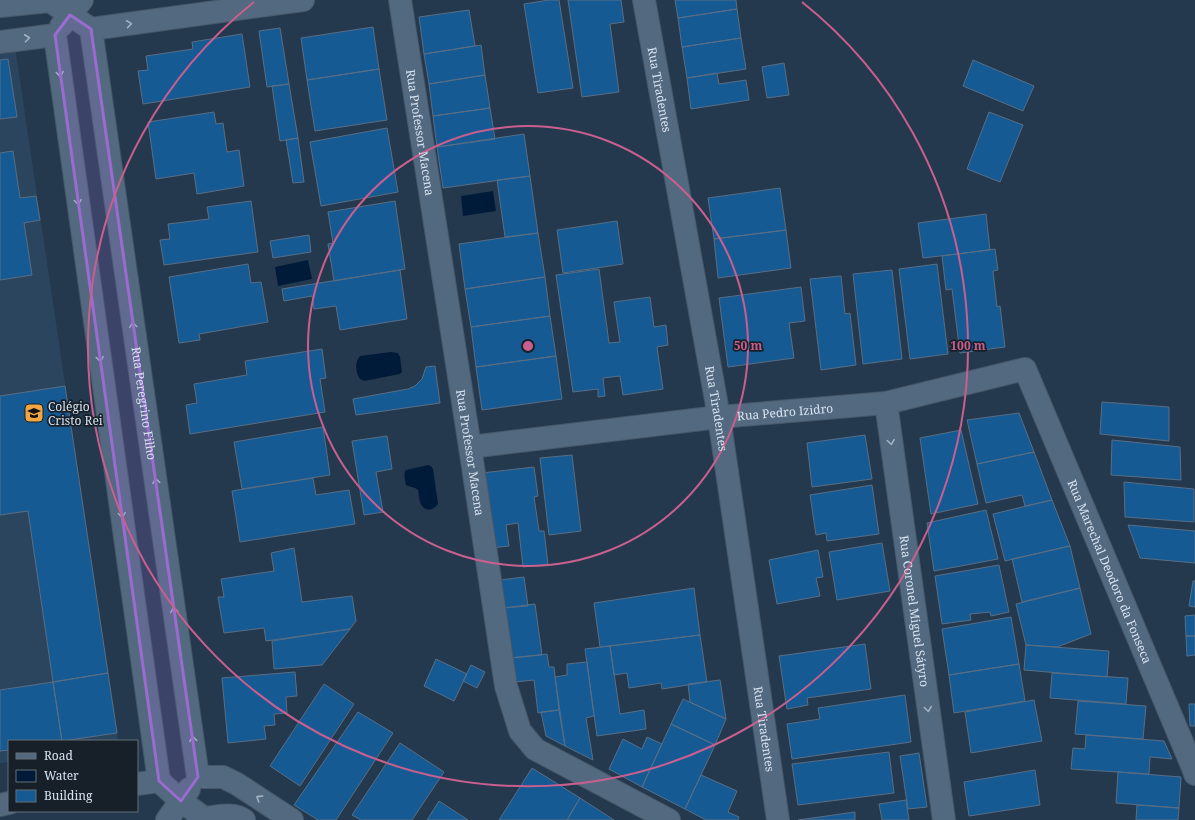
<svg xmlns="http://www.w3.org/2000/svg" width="1195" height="820" font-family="'Noto Serif',serif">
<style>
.built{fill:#2c455e}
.water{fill:#001b39}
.building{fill:#165a94;stroke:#586e84}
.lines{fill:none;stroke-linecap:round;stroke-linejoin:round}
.street-casing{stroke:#465768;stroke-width:24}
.street{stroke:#536980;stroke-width:22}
.oneway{stroke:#a2b2c3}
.marked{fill:#9b6cd0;fill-opacity:0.2;stroke:#9b6cd0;stroke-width:3;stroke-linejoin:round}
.ring{fill:none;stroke:#c95f8f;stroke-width:2}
.labels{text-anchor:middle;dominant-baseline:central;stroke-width:3.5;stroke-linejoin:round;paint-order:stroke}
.street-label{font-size:12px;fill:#d7e3f0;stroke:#172029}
.poi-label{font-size:12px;fill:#d7e3f0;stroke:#172029;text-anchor:start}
.centre{fill:#c95f8f;stroke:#172029;stroke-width:2}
.ring-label{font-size:12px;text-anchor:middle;font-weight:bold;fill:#c95f8f;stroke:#172029;stroke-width:3.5;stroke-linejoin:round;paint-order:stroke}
</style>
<rect width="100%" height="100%" fill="#25394e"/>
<!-- built -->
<path class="built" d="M15 47 118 741H9V762L0 763V49Z"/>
<!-- water -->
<path class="water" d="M493 191 496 211 463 216 461 196Z
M308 260 312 279 278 286 275 267Z
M391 352 398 353 400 357 402 372 400 374 364 381 360 379C356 373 354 363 360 356Z
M428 465 431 466 433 469 438 504C434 510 427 512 422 506 419 502 419 494 418 490 415 487 410 487 406 485 405 479 403 474 406 470Z"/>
<!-- building -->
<path class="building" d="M549 0H559L573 88 538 93 524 4Z
M568 0H621L624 22 610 24 619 92 582 97Z
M675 0H736L737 9 678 18Z
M737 9 741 38 682 47 678 18Z
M469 10 475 46 424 54 419 17Z
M373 27 379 69 307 80 301 38Z
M280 28 289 84 267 87 259 31Z
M242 34 250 87 143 104 138 71 148 70 146 56 193 49 192 42Z
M741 38 746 69 687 78 682 47Z
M481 45 485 75 429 84 424 54Z
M8 59 17 117 0 119V60Z
M973 60 1034 86 1023 111 963 86Z
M784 63 789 95 767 98 762 67Z
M379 69 387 120 315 131 307 80Z
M717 73 719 84 746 80 749 100 691 109 687 78Z
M485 75 490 108 433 116 429 84Z
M289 84 298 138 280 141 272 86Z
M490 108 495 139 437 147 433 116Z
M214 112 216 124 223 123 227 152 239 150 244 186 197 194 194 173 156 179 148 122Z
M989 112 1023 125 1000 182 967 169Z
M387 128 398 192 321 206 310 142Z
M524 134 530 176 443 188 437 147Z
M298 138 304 182 293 183 286 140Z
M13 151 20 198 36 196 40 220 24 223 32 275 0 280V153Z
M530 176 538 233 505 237 497 180Z
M780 188 786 230 714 239 708 198Z
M251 201 258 252 164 265 160 240 170 239 168 224 209 219 207 207Z
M395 201 405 269 334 281 328 244 333 243 328 212Z
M986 214 990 250 923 258 918 223Z
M617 221 623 264 563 273 557 230Z
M786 230 791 268 718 278 714 239Z
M538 233 545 277 465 289 459 244Z
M309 235 311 252 273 258 270 241Z
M995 249 998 270 993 271 997 307 1000 306 1005 347 960 353 952 289 946 290 942 256Z
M248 264 251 283 261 282 268 322 199 334 200 340 179 343 169 277Z
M937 264 948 354 910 359 899 269Z
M599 269 609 343 620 342 614 302 650 297 654 327 666 325 668 345 657 347 663 389 623 395 620 376 603 378 605 396 598 397V389L573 392 556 275Z
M400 270 407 319 340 330 336 306 314 309 312 296 284 301 282 289Z
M892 270 902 359 863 364 853 274Z
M841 276 845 314 850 313 856 365 821 370 810 279Z
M545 277 550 316 471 327 465 289Z
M801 287 805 321 789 323 794 358 728 367 719 298Z
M550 316 556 356 476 367 471 327Z
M322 349 326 378 320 379 325 412 190 434 186 405 197 403 194 384 247 375 245 361Z
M556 356 562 399 482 410 476 367Z
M435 366 440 403 356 415 353 399 408 389 415 386 422 379 426 367Z
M65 386 108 673 53 682 28 511 0 515V396Z
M1102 402 1169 407V441L1100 434Z
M1019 413 1034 452 977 464 967 420Z
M323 427 330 475 242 489 234 442Z
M961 430 978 504 931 514 920 438Z
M865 435 872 479 812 487 807 443Z
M387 436 392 469 376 472 383 512 364 515 352 441Z
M1112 440 1180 447 1181 480 1111 475Z
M1034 452 1052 500 1025 506 1022 495 986 503 977 464Z
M572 455 581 531 549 535 540 458Z
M534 467 538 496 534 497 539 531H544L548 564 523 567 518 523 506 525 509 546 492 548 482 473Z
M313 478 316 495 349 490 355 524 240 542 232 491Z
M1124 482 1194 489V522L1125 517Z
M872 485 879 534 827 541 826 533 816 535 810 495Z
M1052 500 1070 546 1005 561 993 514Z
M986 510 998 559 934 571 927 523Z
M1128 525 1195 531V563L1140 558Z
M882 543 890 591 837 600 829 552Z
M1070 546 1080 588 1022 602 1012 559Z
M294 548 302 602 352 596 356 621 350 629 266 641 264 628 224 633 218 597H224L221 579 274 571 271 553Z
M818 550 823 577 816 578 820 596 777 604 769 560Z
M999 565 1009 612 991 616 990 612 970 614 971 620 942 624 935 576Z
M524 577 528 606 503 608 500 580Z
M1193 581H1195V607L1189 606Z
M694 588 700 635 600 647 594 603Z
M1080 588 1091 634 1057 647 1026 645 1016 604Z
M535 604 542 655 510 658 503 608Z
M1195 615V636H1186L1185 616Z
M1011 617 1019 664 949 675 942 629Z
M350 629 322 665 274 669 272 641Z
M700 635 707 682 662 689 661 683 629 688 627 673 614 675 610 646Z
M1186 636H1195V655L1187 656Z
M865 644 871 689 807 698 808 705 787 709 779 656Z
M1026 645 1109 651 1107 677 1024 670Z
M610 646 620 714 644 710 646 729 597 736 585 649Z
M547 654 549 667H554L559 710 538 713 534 680 514 682 510 658Z
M436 659 467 674 454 701 424 686Z
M587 662 594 716 586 718 593 760 565 746 555 677 567 675V664Z
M1019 664 1025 701 954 713 949 675Z
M471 665 485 672 477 688 463 681Z
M295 672 297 696 286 697 287 713 274 714 275 725 264 726 266 739 228 743 222 678Z
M108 673 117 733 62 741 53 682Z
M1052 673 1128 678 1126 704 1050 698Z
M720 680 726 719 690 702 688 684Z
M53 682 62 741H9V750L0 751V690Z
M324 684 354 704 300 786 270 766Z
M905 695 911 742 792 759 787 724 820 719 818 708Z
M683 699 726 719 715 745 671 724Z
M1034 700 1042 741 971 753 965 712Z
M1078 701 1146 706 1143 739 1075 734Z
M1189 704H1195V726H1190Z
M559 710 565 746 546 736 541 712Z
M358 712 393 733 336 820H318L294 805Z
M671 724 715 745 685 809 642 787Z
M1086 735 1164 741 1172 759 1150 757 1149 774 1071 769 1073 748 1085 749Z
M647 737 662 744 642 787 609 769 623 739 642 749Z
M400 743 444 772 412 820H361L352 815Z
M889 752 894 793 798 805 792 764Z
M919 753 927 807 908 809 900 756Z
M532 768 580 798 567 820H499Z
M1035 770 1040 805 969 816 964 782Z
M1118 772 1181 777 1179 808 1116 803Z
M701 775 737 791 728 812 739 817 738 820H706L685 809Z
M580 798 614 820H567Z
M906 800 909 820H882L879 804Z
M439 801 468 820H427Z
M1137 805 1179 808 1178 820H1136Z
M855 812V820H798Z"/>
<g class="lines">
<!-- street casing -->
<g class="street-casing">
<g id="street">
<path id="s1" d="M400 0 470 447 506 686 520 731 535 749 669 820"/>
<path id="s2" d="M644 0 719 417 778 820"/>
<path d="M50 1 91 29"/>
<path d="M0 6 50 1"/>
<path d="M61 26 82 0"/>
<path id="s3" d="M91 29 198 777"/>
<path d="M91 29 303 0"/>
<path d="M55 35 159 781"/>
<path d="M0 42 55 35"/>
<path id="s4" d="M886 403 944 820"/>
<path id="s5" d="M470 447 719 417 886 403 1025 369 1193 768 1195 774"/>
<path d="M198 777H223L237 784 292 820"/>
<path d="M159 781 181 801 204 818"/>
<path d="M137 784 159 781"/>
<path d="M0 805 9 803"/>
<path d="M204 818C217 817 233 812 244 820"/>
<path d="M167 820 189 789"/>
</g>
</g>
<!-- street -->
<use href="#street" class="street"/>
</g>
<!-- one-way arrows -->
<defs><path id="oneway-chevron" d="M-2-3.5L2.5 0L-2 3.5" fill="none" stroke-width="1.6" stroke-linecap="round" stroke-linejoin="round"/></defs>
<g class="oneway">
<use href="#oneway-chevron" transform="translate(129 24) rotate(-8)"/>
<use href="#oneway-chevron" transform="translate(27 38) rotate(-7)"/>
<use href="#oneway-chevron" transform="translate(60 74) rotate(82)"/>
<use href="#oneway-chevron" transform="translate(78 202) rotate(82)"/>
<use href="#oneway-chevron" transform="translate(133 325) rotate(-98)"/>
<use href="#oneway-chevron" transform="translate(100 359) rotate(82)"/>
<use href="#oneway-chevron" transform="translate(891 442) rotate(82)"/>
<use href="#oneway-chevron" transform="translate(156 481) rotate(-98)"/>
<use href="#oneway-chevron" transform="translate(122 515) rotate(82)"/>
<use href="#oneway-chevron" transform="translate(174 610) rotate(-98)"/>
<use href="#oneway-chevron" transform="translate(928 709) rotate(82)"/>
<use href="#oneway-chevron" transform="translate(193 739) rotate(-98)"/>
<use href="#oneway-chevron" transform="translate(259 798) rotate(-147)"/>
</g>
<!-- marked area -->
<path class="marked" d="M70 15 91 29 198 777 181 801 159 781 55 35Z"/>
<!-- distance rings -->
<g class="ring">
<circle cx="528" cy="346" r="220"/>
<path d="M802 2A440 440 0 1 1 254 2"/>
</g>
<!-- icons -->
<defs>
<g id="school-square" transform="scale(1)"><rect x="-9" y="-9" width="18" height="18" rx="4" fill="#f2a541" stroke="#172029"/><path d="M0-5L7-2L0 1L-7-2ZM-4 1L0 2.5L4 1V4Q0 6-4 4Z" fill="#111"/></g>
</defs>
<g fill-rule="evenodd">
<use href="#school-square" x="34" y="413"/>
</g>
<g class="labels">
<!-- street labels -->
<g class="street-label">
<text stroke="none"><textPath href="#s2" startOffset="91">Rua Tiradentes</textPath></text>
<text stroke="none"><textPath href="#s1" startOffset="134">Rua Professor Macena</textPath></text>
<text stroke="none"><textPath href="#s3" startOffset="378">Rua Peregrino Filho</textPath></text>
<text stroke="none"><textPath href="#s2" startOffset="415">Rua Tiradentes</textPath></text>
<text stroke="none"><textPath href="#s5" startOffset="317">Rua Pedro Izidro</textPath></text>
<text stroke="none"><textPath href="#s1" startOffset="458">Rua Professor Macena</textPath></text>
<text stroke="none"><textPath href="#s5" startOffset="781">Rua Marechal Deodoro da Fonseca</textPath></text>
<text stroke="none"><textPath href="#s4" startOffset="210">Rua Coronel Miguel Sátyro</textPath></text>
<text stroke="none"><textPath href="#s2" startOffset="739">Rua Tiradentes</textPath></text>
</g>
<!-- poi labels -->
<g class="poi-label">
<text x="48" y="406">Colégio<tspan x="48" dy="14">Cristo Rei</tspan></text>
</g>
</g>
<circle cx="528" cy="346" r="6" class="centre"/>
<g class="ring-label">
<text x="748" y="350">50 m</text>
<text x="968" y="350">100 m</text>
</g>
<!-- legend -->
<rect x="8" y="740" width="130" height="72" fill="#172029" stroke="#646e79"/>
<rect x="16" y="753" width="20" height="6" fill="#536980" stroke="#646e79"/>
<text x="44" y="760" font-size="12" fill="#d7e3f0">Road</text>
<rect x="16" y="770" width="20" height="12" fill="#001b39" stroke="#646e79"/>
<text x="44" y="780" font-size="12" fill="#d7e3f0">Water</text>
<rect x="16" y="790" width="20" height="12" fill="#165a94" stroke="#646e79"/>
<text x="44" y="800" font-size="12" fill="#d7e3f0">Building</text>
</svg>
